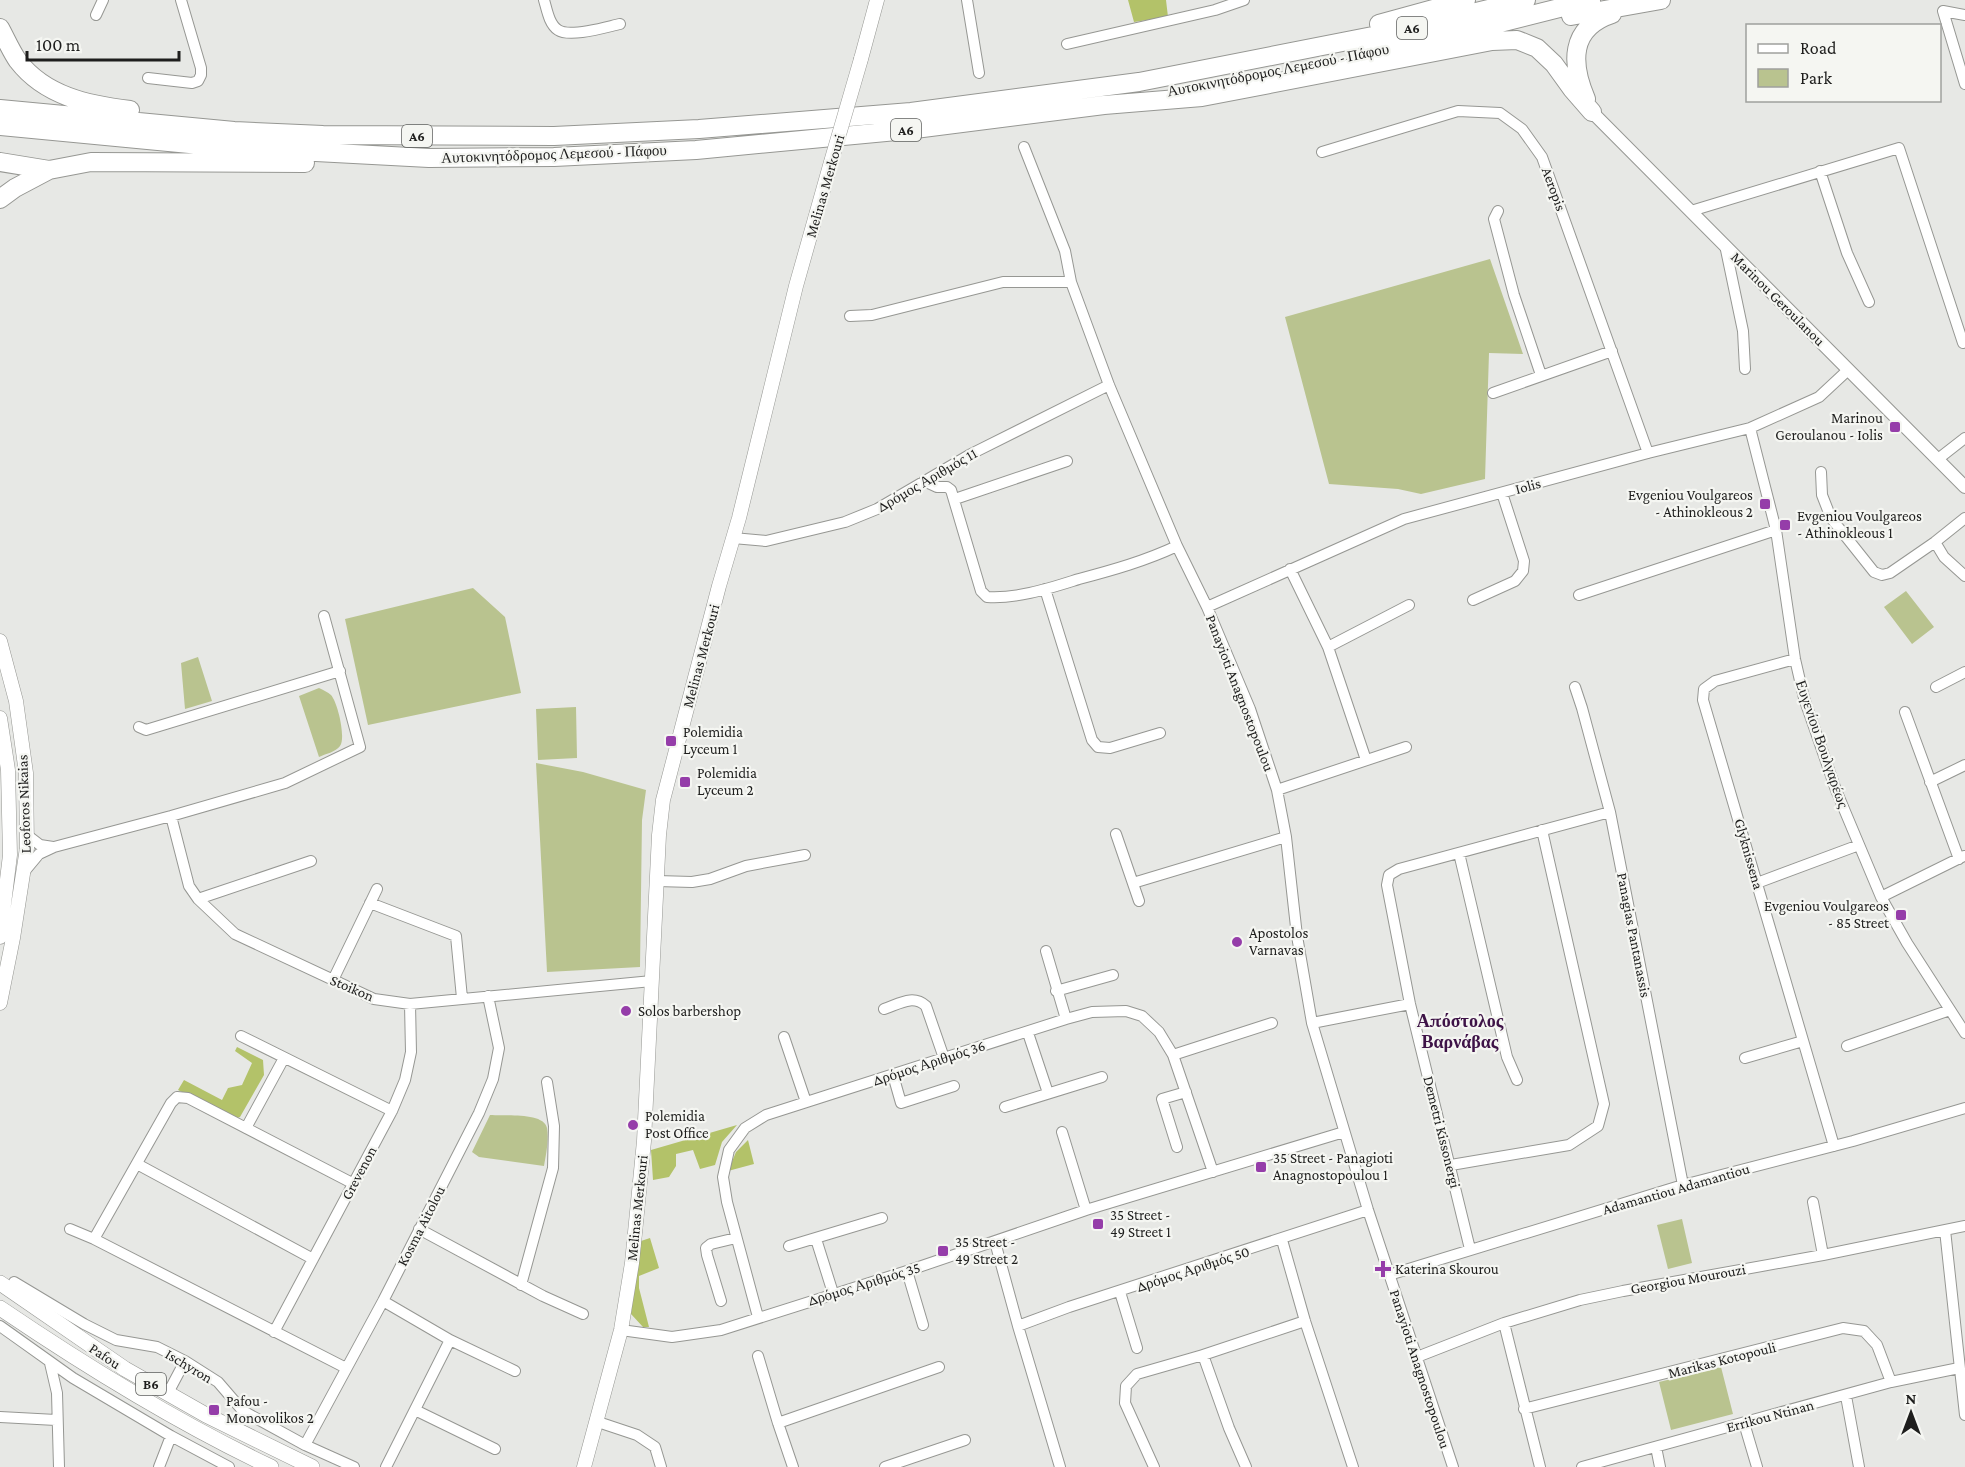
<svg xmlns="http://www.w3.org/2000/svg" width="1965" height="1467" font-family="'Crimson Pro',serif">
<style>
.green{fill:#b9c38f}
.forest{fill:#b3c269}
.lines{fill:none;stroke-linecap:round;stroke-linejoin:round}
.minor-casing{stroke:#969793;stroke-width:12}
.tertiary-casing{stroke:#969793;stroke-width:14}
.secondary-casing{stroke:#969793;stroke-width:15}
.primary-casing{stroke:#969793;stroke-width:16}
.motorway-casing{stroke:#969793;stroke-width:20}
.minor{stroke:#fff;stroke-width:10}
.tertiary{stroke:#fff;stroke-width:12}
.secondary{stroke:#fff;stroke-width:14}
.primary{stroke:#fff;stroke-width:15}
.motorway{stroke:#fff;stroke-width:18}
.secondary-bridge-casing{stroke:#969793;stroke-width:15;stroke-linecap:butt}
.secondary-bridge{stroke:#fff;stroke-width:14}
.poi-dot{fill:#953da9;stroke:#f5f6f2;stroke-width:2}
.labels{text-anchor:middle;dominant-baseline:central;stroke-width:4.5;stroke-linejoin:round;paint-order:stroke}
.shield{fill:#f5f6f2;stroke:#5e5f5d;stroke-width:1.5}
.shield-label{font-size:14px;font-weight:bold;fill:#1e1e1d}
.street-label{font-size:15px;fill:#1e1e1d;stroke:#f5f6f2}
.poi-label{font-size:15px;fill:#1e1e1d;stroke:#f5f6f2;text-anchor:start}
.quarter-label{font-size:18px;font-weight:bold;fill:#3e1347;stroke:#f5f6f2}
</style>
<rect width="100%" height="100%" fill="#e7e8e5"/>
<!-- green -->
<path class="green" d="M1490 259 1523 354 1489 353 1485 479 1421 494 1398 489 1329 484 1285 317Z
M473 588 505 617 521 693 368 725 345 619Z
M1906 591 1934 627 1912 644 1884 607Z
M198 657 212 701 185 709 181 663Z
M319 688C323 690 328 692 331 695 338 703 346 738 340 746 336 752 325 754 319 757L299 696Z
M576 707 577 758 538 760 536 709Z
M536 763 583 772 646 790 642 820 640 967 547 972Z
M490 1115C504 1116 544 1112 547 1128 549 1140 546 1155 544 1166L479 1157 472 1152Z
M1682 1219 1692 1263 1668 1269 1657 1225Z
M1721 1367 1733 1414 1671 1430 1659 1382Z"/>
<!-- forest -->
<path class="forest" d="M1128 0H1166L1168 17 1134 22Z
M237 1047 263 1060 264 1075 240 1117 234 1119 178 1090 184 1080 222 1100 228 1088 242 1085 252 1063 235 1051Z
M737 1125 722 1142 715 1165 700 1169 693 1150 676 1154V1166L669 1177 653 1180 651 1150Z
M748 1140 754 1164 728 1171 736 1152Z
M650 1238 659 1268 639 1276V1288L649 1327H643L631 1314 636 1257 641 1241Z"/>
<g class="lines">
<!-- minor casing -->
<g class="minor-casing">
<path id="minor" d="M544 0C547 10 549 24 558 30 570 38 606 27 620 24
M967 0 979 73
M96 15 103 0
M1965 15 1943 11 1965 84
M1067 44 1215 10 1244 0
M148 78 192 83 198 81 201 75V68L181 0
M1024 147 1065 251 1071 282 1109 385 1177 546 1207 607 1250 709 1277 790 1286 837 1297 936 1312 1023 1368 1210 1453 1467
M1322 152 1458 111 1500 113 1522 129 1542 157 1648 453
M1820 171 1847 253 1869 302
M1498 211 1494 219 1514 295 1541 375
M1691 211 1899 148 1963 343
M1725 245 1743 331 1745 369
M850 316 872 315 1003 282H1071
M1493 393 1612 351
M1750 428 1776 530 1795 659 1804 698 1836 790 1881 897 1907 943 1965 1033
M1938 459 1965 438
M1821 472 1822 495 1831 518 1874 572 1882 575 1890 573 1935 542 1965 518
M924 481 937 487H947L951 490 981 591 987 597C1018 599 1050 588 1079 579 1113 570 1145 561 1177 546
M955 499 1067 461
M733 538 766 541 845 522 877 509 971 454 1109 385
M1935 542 1944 557 1965 576
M1290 569 1328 647 1366 760
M1045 589 1092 740 1098 747 1110 748 1160 733
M1579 595 1776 530
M1473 600 1515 581 1523 571 1524 561 1502 493
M1207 607 1404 519 1648 453 1750 428 1819 397 1848 370
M1328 647 1409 605
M1795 659 1715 681 1704 689 1703 700 1834 1146
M1575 687 1582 708 1610 812 1683 1185
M1936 687 1965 672
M1905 712 1959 859
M139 727 146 730 340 671
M1930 782 1965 765
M1277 790 1406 747
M171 816 189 886 198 899 235 934 374 999 410 1004 652 981
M1116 834 1139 901
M27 835 40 845 53 847
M1459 853 1507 1057 1517 1080
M24 872 39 854 54 847 171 816 285 783 360 747 324 616
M657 881 692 882 710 879 746 866 805 855
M1133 883 1286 837
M1757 883 1859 845
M1881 897 1964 856
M198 899 311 861
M370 903 456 936 462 998
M1046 951 1066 1019
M333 980 377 889
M1056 991 1113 975
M884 1009C899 1004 913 994 926 1006L944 1058
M1312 1023 1410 1004
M1028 1033 1048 1093
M241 1036 392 1111
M784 1037 806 1102
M1847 1046 1950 1010
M1173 1055 1272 1023
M1745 1058 1803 1041
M893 1075 901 1103 954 1086
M1005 1107 1102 1077
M246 1128 284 1058
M1062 1132 1086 1210
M1177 1147 1162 1099 1186 1092
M137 1164 313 1259
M1451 1165 1569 1145 1598 1126 1604 1104 1542 830
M1813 1202 1823 1255
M70 1229 94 1239 346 1368
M419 1229 543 1296 583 1314
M1945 1230 1965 1415
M94 1239 171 1103 177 1097 188 1098 354 1184
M816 1239 833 1293
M1282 1240 1305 1321 1353 1467
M995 1242 1018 1326 1060 1467
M789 1246 882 1218
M1470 1249 1410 1004 1387 885 1389 875 1399 869 1610 812
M907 1271 923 1325
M1389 1275 1683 1185 1853 1141 1965 1108
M14 1282 84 1324 116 1340 157 1347 185 1361 218 1382 243 1411 305 1445 354 1467
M521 1285 553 1168 554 1126 547 1082
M1120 1292 1137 1348
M383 1301 450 1340 515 1371
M721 1301 707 1255 706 1248 711 1244 736 1238
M758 1317 727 1202 723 1177 729 1150 745 1128 766 1115 1066 1019 1092 1012 1126 1011 1142 1016 1159 1032 1173 1055 1213 1172
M1504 1323 1540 1467
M0 1326 73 1378 171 1436 229 1467
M1018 1326 1069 1307 1368 1210
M621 1330 672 1337 721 1330 907 1271 1086 1210 1344 1132
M274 1332 392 1111 405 1080 411 1052 410 1004
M1203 1355 1229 1428 1246 1467
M758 1356 778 1423 793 1467
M1417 1357 1504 1323 1580 1300 1623 1291 1823 1255 1965 1226
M50 1363 57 1393 59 1467
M168 1393 185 1361
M1846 1396 1859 1467
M1524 1409 1843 1328 1864 1331 1877 1345 1891 1382
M415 1410 495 1449
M0 1417 56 1420
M595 1421 637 1435 655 1447 661 1467
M778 1423 939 1367
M1744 1423 1757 1467
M305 1445 383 1301 479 1113 493 1079 499 1048 488 996
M1656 1447 1660 1467
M159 1467 171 1436
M386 1467 450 1340
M885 1467 965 1440
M1154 1467 1125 1403 1126 1386 1137 1374 1203 1355 1305 1321
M1582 1467 1891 1382 1959 1368"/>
</g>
<!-- tertiary casing -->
<g class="tertiary-casing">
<path id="tertiary" d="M1592 112 1965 487"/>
</g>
<!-- secondary casing -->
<g class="secondary-casing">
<path id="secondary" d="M861 59 877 0
M0 641 16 701 26 773 27 848 13 938 0 1003
M0 718 8 770 10 855 0 937
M584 1467 621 1330 632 1263 644 1141 659 835 663 800 719 586 739 518 796 286 831 162"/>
</g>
<!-- primary casing -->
<g class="primary-casing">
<path id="primary" d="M0 1283 125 1369 206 1415 312 1467
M0 1308C87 1367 176 1422 271 1467"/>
</g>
<!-- motorway casing -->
<g class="motorway-casing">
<path id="motorway" d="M1571 16 1661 0
M1379 24 1466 0
M0 28C6 39 11 51 18 61 45 96 88 105 130 110
M1368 52 1456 34 1591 0
M1586 99C1571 64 1569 28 1612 14
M0 109 234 131 323 135 554 136 699 129 911 112 1139 82 1393 32 1526 0
M0 126 221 147 429 158 554 157 696 150 907 130 1104 105 1202 97 1492 41 1517 40 1537 48 1554 64 1572 89 1592 112
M0 162 49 170
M0 199 15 188 49 170 91 162 305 163"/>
</g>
<!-- minor -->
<use href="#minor" class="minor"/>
<!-- tertiary -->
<use href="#tertiary" class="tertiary"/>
<!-- secondary -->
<use href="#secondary" class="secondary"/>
<!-- primary -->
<use href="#primary" class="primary"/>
<!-- motorway -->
<use href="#motorway" class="motorway"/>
<!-- secondary-bridge casing -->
<g class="secondary-bridge-casing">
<path id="secondary-bridge" d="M831 162 861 59"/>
</g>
<!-- secondary-bridge -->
<use href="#secondary-bridge" class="secondary-bridge"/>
</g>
<!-- markers -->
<g class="poi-dot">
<rect x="1889" y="421" width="12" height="12" rx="3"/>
<rect x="1759" y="498" width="12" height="12" rx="3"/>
<rect x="1779" y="519" width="12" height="12" rx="3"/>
<rect x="665" y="735" width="12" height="12" rx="3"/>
<rect x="679" y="776" width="12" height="12" rx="3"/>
<rect x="1895" y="909" width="12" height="12" rx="3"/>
<circle cx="1237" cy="942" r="6"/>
<circle cx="626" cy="1011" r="6"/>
<circle cx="633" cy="1125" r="6"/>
<rect x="1255" y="1161" width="12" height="12" rx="3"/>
<rect x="1092" y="1218" width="12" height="12" rx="3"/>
<rect x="937" y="1245" width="12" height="12" rx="3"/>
<path d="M1380 1260h6v6h6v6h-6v6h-6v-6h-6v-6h6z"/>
<rect x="208" y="1404" width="12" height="12" rx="3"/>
</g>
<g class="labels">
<!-- shield labels -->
<g class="shield">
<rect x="1397" y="17" width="30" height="22" rx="4.5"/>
<rect x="891" y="119" width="30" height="22" rx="4.5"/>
<rect x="402" y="125" width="30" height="22" rx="4.5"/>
<rect x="136" y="1373" width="30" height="22" rx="4.5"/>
</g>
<g class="shield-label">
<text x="1412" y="28">A6</text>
<text x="906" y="130">A6</text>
<text x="417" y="136">A6</text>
<text x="151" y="1384">B6</text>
</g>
<!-- street labels -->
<g class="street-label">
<text transform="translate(1278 70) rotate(-11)">Αυτοκινητόδρομος Λεμεσού - Πάφου</text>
<text transform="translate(554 154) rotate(-2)">Αυτοκινητόδρομος Λεμεσού - Πάφου</text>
<text transform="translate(825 186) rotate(-74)">Melinas Merkouri</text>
<text transform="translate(1554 189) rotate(70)">Aeropis</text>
<text transform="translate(1778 299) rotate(45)">Marinou Geroulanou</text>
<text transform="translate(927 480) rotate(-30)">Δρόμος Αριθμός 11</text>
<text transform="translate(1528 486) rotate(-15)">Iolis</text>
<text transform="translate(701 656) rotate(-75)">Melinas Merkouri</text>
<text transform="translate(1240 693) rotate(69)">Panayioti Anagnostopoulou</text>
<text transform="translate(1822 744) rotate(71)">Ευγενίου Βουλγαρέως</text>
<text transform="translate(24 804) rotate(-92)">Leoforos Nikaias</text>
<text transform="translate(1749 854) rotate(74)">Glyknissena</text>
<text transform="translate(1634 935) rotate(79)">Panagias Pantanassis</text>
<text transform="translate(352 988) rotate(23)">Stoikon</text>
<text transform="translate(929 1063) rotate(-18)">Δρόμος Αριθμός 36</text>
<text transform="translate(1442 1132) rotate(76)">Demetri Kissonergi</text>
<text transform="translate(359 1173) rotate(-62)">Grevenon</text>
<text transform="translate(1676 1189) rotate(-16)">Adamantiou Adamantiou</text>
<text transform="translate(637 1208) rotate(-84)">Melinas Merkouri</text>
<text transform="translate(421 1226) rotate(-63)">Kosma Aitolou</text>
<text transform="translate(1193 1269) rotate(-18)">Δρόμος Αριθμός 50</text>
<text transform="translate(1688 1279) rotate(-10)">Georgiou Mourouzi</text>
<text transform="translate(864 1284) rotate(-17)">Δρόμος Αριθμός 35</text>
<text transform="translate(105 1356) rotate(34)">Pafou</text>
<text transform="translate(1722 1360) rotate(-14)">Marikas Kotopouli</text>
<text transform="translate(189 1366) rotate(31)">Ischyron</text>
<text transform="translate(1420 1369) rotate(72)">Panayioti Anagnostopoulou</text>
<text transform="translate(1770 1416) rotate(-15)">Errikou Ntinan</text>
</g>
<!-- poi labels -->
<g class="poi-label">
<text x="1883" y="418" text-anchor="end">Marinou<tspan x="1883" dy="17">Geroulanou - Iolis</tspan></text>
<text x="1753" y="495" text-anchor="end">Evgeniou Voulgareos<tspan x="1753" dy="17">- Athinokleous 2</tspan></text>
<text x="1797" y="516">Evgeniou Voulgareos<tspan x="1797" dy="17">- Athinokleous 1</tspan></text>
<text x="683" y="732">Polemidia<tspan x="683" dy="17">Lyceum 1</tspan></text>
<text x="697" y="773">Polemidia<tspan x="697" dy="17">Lyceum 2</tspan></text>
<text x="1889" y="906" text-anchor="end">Evgeniou Voulgareos<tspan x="1889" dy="17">- 85 Street</tspan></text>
<text x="1249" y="933">Apostolos<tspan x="1249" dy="17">Varnavas</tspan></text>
<text x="638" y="1011">Solos barbershop</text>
<text x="645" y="1116">Polemidia<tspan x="645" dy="17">Post Office</tspan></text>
<text x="1273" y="1158">35 Street - Panagioti<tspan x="1273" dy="17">Anagnostopoulou 1</tspan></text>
<text x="1110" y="1215">35 Street -<tspan x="1110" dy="17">49 Street 1</tspan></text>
<text x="955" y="1242">35 Street -<tspan x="955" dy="17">49 Street 2</tspan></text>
<text x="1395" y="1269">Katerina Skourou</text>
<text x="226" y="1401">Pafou -<tspan x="226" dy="17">Monovolikos 2</tspan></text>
</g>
<!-- quarter labels -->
<g class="quarter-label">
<text x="1460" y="1021">Απόστολος<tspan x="1460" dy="21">Βαρνάβας</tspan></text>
</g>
</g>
<!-- legend -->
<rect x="1746" y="24" width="195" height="78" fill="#f5f6f2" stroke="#9fa09d" stroke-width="1.5"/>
<rect x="1758" y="44" width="30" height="9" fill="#ffffff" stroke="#9fa09d" stroke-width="1.5"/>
<text x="1800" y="54" font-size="18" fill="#1e1e1d">Road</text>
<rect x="1758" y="69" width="30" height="18" fill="#b9c38f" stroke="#9fa09d" stroke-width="1.5"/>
<text x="1800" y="84" font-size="18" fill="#1e1e1d">Park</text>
<!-- north arrow -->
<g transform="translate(1911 1413)" stroke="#f5f6f2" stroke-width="4.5" paint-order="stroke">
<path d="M0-4.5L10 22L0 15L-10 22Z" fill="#1e1e1d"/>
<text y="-9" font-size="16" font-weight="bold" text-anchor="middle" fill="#1e1e1d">N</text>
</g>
<!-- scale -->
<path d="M27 51v9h152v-9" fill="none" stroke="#1e1e1d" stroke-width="3"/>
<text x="36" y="51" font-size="18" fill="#1e1e1d" stroke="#f5f6f2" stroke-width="4.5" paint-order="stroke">100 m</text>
</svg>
